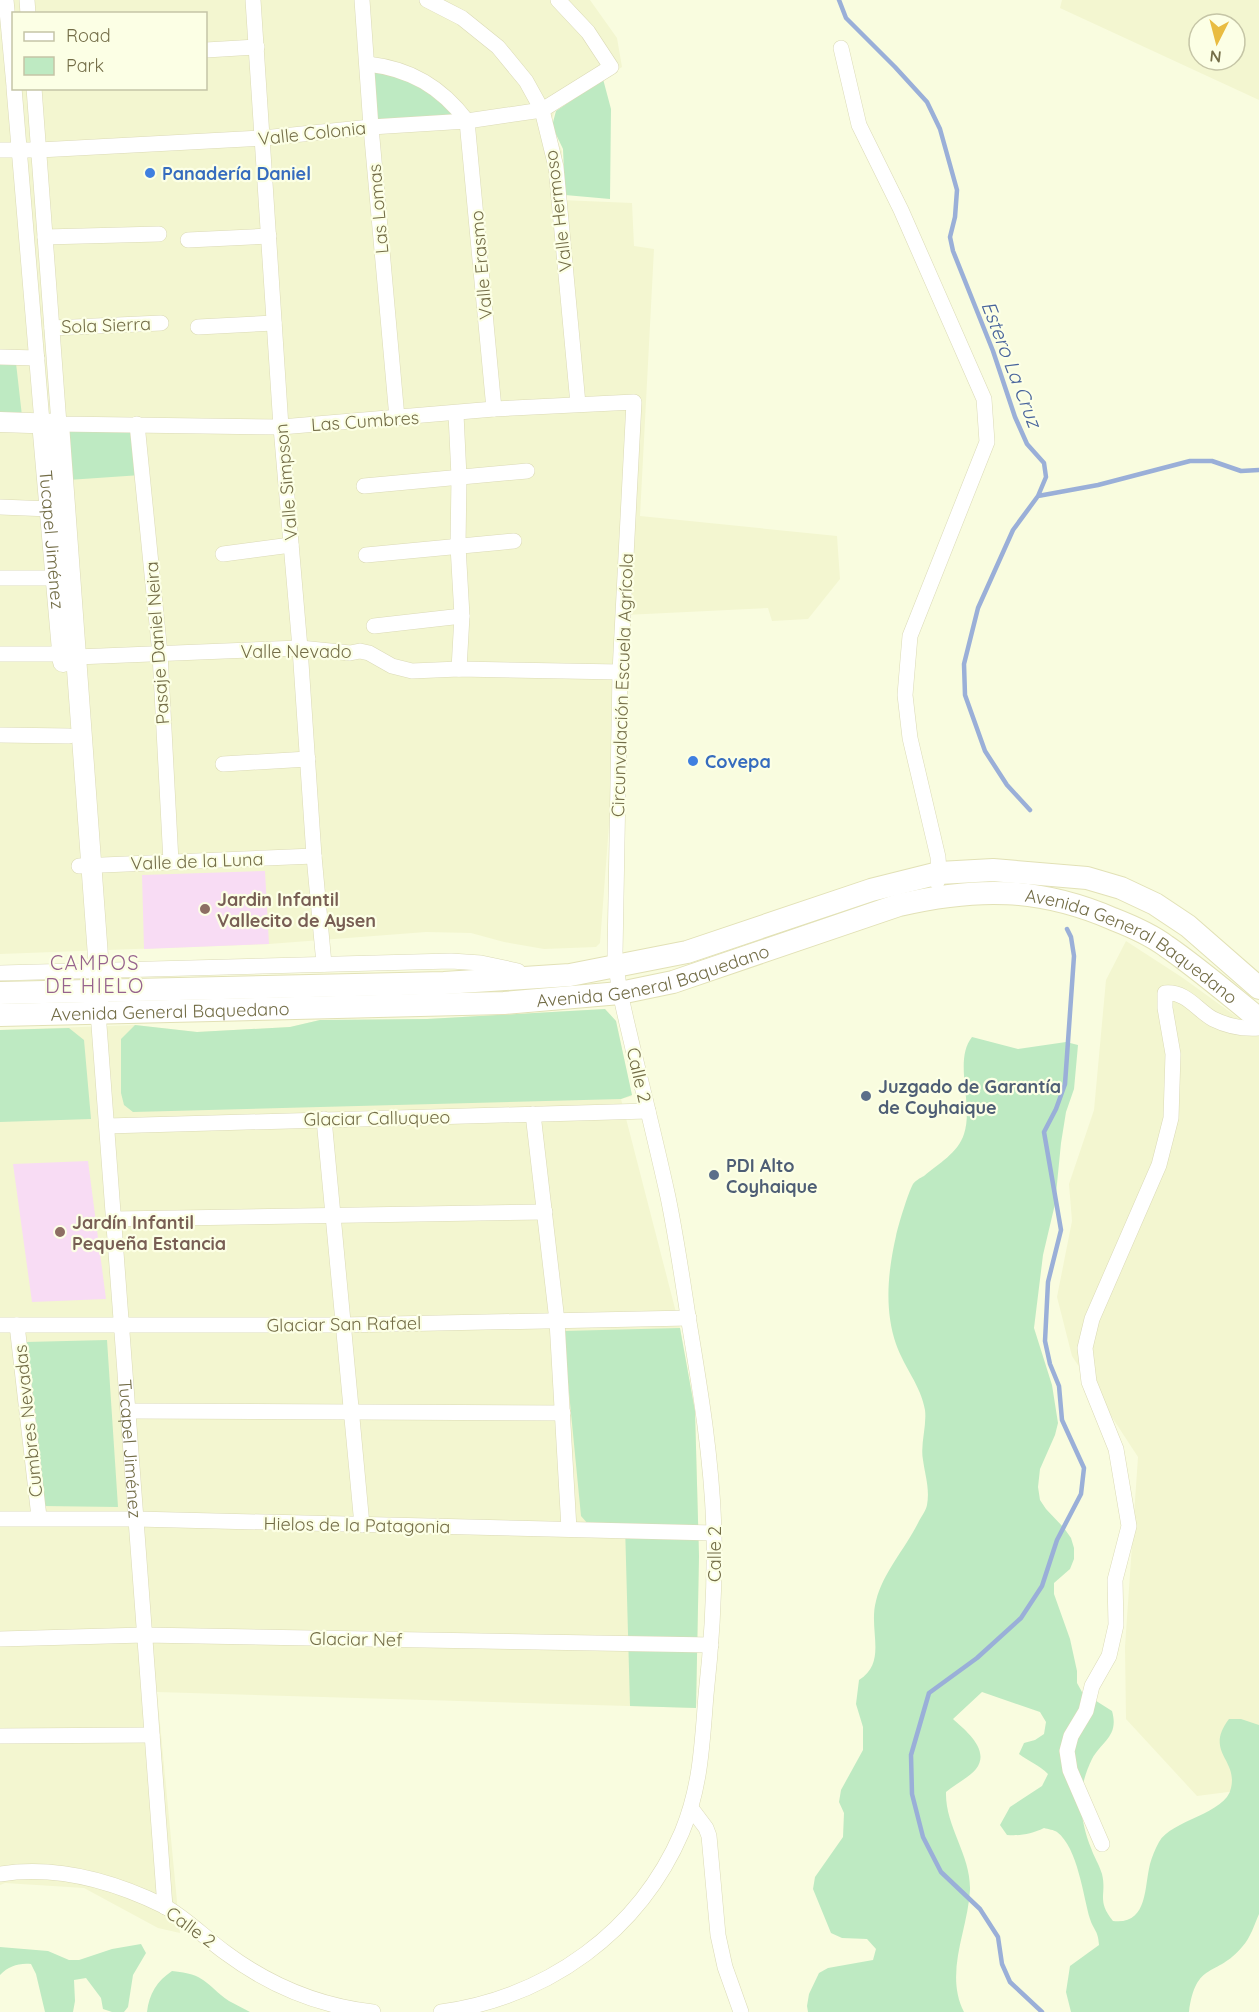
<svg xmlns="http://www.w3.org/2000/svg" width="1259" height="2012" font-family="Quicksand,sans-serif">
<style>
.residential{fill:#f3f6d0;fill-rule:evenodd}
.education{fill:#f8dcf4}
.green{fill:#beeac2}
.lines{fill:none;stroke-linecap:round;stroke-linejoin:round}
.stream{stroke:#9aafd8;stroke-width:4.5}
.minor-casing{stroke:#dbdab6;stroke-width:16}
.tertiary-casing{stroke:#dbdab6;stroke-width:21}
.secondary-casing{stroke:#e2e1b6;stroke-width:24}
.minor{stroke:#fff;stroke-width:15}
.tertiary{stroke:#fff;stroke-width:20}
.secondary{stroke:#fff;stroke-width:22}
.shop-dot{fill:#3f7fe0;stroke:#fcffe5;stroke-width:2}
.education-dot{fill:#8d6e63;stroke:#fcffe5;stroke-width:2}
.service-dot{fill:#5c6f8a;stroke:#fcffe5;stroke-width:2}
.labels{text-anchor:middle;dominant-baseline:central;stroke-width:4.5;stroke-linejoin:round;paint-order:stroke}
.street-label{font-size:18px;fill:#736d47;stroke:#fcffe5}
.shop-label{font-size:18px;font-weight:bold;fill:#366cbe;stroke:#fcffe5;text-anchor:start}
.education-label{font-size:18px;font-weight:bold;fill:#785e54;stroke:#fcffe5;text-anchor:start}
.service-label{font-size:18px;font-weight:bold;fill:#4e5e75;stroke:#fcffe5;text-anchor:start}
.water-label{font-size:20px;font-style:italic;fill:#48649c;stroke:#fcffe5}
.neighbourhood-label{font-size:20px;letter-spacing:1.5px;fill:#96628d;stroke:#fcffe5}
</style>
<rect width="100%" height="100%" fill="#f9fcdf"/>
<!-- residential -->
<path class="residential" d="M0 0H590L617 38 622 67 555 110 550 126 562 151 561 200 632 203 634 246 654 249 640 516 837 536 840 579 808 619 772 621 768 608 625 615 600 943 596 947 544 949 504 942 471 933 426 932 269 944 0 954ZM14 14H206V88H14Z
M1062 0H1259V100L1060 8ZM1199 24H1235V60H1199Z
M1126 941 1183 978 1259 1033V1788L1197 1796 1126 1719 1125 1647 1138 1457 1072 1356 1057 1297 1072 1221 1069 1184 1094 1110 1106 980Z
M605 1009 616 1021 632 1096 621 1099 680 1328 695 1411 699 1556 696 1708 157 1692 180 1933 158 1928 84 1888 5 1883 0 1885V1030L135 1025 197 1032 290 1027 320 1020 427 1019Z"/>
<!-- education -->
<path class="education" d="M265 871 269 944 144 949 142 875Z
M88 1161 106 1299 32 1302 13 1164Z"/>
<!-- green -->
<path class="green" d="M369 65 406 73 465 120 372 125Z
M603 79 611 109 610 199 565 195 563 149 552 126 556 111Z
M0 363H16L22 416H0Z
M135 428 141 475 68 480 63 429Z
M605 1009 616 1021 632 1095 621 1099 133 1112 124 1105 121 1093V1039L135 1025 197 1032 290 1027 320 1020 427 1019Z
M69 1028 84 1040 91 1119 0 1122V1030Z
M972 1037 1018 1049 1066 1042 1078 1045 1074 1089 1066 1112 1061 1143 1055 1204 1043 1255 1034 1328 1052 1385 1058 1423 1055 1435 1040 1469 1038 1487 1040 1500 1046 1509 1064 1528 1071 1538 1074 1548V1559L1070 1569 1054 1583V1594L1070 1639 1077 1671V1683L1082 1692 1112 1711C1119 1736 1103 1740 1092 1759 1086 1771 1080 1790 1081 1803 1081 1817 1086 1836 1091 1848 1094 1857 1099 1864 1102 1874 1107 1895 1096 1900 1113 1921 1148 1925 1144 1888 1150 1864 1152 1857 1155 1849 1159 1842 1171 1820 1226 1814 1231 1788 1238 1759 1204 1752 1229 1719H1241L1259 1725V1914C1254 1925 1251 1937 1242 1947 1216 1978 1196 1960 1189 2012H1071L1066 1992 1070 1966 1099 1945C1098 1930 1094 1931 1090 1919 1083 1896 1078 1848 1057 1832 1054 1830 1048 1829 1044 1828 1031 1834 1021 1836 1007 1835L1000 1825 1010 1807 1042 1786 1048 1774C1039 1765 1028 1761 1019 1754L1024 1743 1035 1740 1044 1734 1046 1722 1040 1712 982 1692 953 1719C965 1730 991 1750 976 1769 970 1777 955 1784 946 1792 945 1826 971 1855 970 1890 968 1930 944 1973 964 2012H808L807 2006 809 1994 819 1973 828 1968 873 1960 876 1949 867 1939 842 1938 831 1933 813 1889 815 1877 843 1837 844 1813 839 1802 841 1790 863 1750V1727L856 1704 859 1680C888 1662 868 1630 876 1601 883 1572 906 1548 919 1521 922 1516 926 1510 927 1505 930 1489 925 1475 923 1460 920 1444 927 1426 925 1410 921 1386 904 1367 896 1344 884 1309 888 1271 896 1236 898 1226 908 1193 913 1184 915 1181 920 1178 924 1176 938 1164 958 1153 964 1134 974 1104 953 1061 972 1037Z
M680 1328 695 1411 699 1556 696 1708 630 1706 625 1525 588 1524 581 1516 563 1331Z
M107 1340 118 1507 43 1506 26 1342Z
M141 1944 146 1953 133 1975 128 2007 124 2012H112L103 2009 101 1998 86 1978 74 1980 75 2001 73 2012H45L36 1974 31 1964C18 1963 9 1966 0 1975V1947L48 1951 69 1960H79L112 1949Z
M172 1971C206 1974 205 1984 229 2001 236 2005 243 2008 250 2012H147C149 1994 157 1981 172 1971Z"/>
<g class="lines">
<!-- stream -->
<path class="stream" d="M839 0 846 18 895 67 927 102 940 129 957 190 955 217 950 237 953 251 993 351 1015 417 1027 444 1044 463 1046 477 1038 496 1013 530 978 608 964 664 965 695 985 751 1007 785 1030 810
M1038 496 1098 485 1190 461H1212L1241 471 1259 470
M1042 2012 1010 1982 1002 1964 998 1937 980 1909 941 1872 923 1837 912 1794 911 1755 929 1693 977 1658 1021 1618 1042 1586 1057 1540 1081 1494 1084 1468 1062 1420 1059 1386 1050 1364 1045 1341 1048 1282 1061 1230 1044 1132 1056 1109 1065 1084 1074 956 1071 937 1067 929"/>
<!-- minor casing -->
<g class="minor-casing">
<g id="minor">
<path d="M6 0 14 86"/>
<path d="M27 0 28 14"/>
<path d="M253 0 281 427 300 648 314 856 324 964"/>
<path d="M362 0 371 127 397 418"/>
<path d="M427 0 462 18 498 47 526 81 542 110 556 167 578 404"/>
<path d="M841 48 859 125 901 210 984 399 987 442 910 636 905 695 910 738 938 857 939 873 937 882"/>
<path d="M206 50 257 47"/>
<path d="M368 64C411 69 441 87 467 121L494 409"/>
<path d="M14 88 42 422"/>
<path d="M34 88 59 424 281 427 494 409 634 402 620 672 615 954C617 986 626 1018 633 1049 645 1098 657 1147 668 1197 676 1236 682 1276 688 1316 700 1388 712 1459 714 1532 715 1587 712 1641 706 1695 702 1744 701 1786 682 1832 639 1932 548 1997 441 2012"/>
<path d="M0 150H39L263 138 371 127 467 121 542 110 611 67 588 32 558 0"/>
<path d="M45 237 159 234"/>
<path d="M188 240 269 236"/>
<path d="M198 327 274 323"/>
<path d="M52 328 161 323"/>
<path d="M0 357 37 358"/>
<path d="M456 414 459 477 458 546 462 616 459 669"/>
<path d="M137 424 160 654 171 862"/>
<path d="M364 486 527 471"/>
<path d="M0 507 50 509"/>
<path d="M223 554 291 545"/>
<path d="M366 555 514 541"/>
<path d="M0 578H56"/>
<path d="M374 626 462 616"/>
<path d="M0 654H62"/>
<path d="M76 657 300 648 350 653 360 651 369 653 392 666 412 671 459 669 620 672"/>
<path d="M0 735 69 736"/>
<path d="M223 764 308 759"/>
<path d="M79 866 314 856"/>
<path d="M0 973 451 961 481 963 518 971"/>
<path id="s1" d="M98 1012 165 1907"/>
<path d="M533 1114 557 1321 569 1529"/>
<path d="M324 1119 362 1525"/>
<path d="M107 1126 648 1111"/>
<path d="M114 1219 545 1212"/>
<path d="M0 1325H343L689 1318"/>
<path d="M17 1325 39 1517"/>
<path d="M128 1411 563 1413"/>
<path d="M0 1519H136L714 1533"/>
<path d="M0 1639 144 1635 711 1645"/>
<path d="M0 1736 152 1735"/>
<path d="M691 1808 706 1828 709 1836 718 1935 725 1967 741 2012"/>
<path d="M1102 1844 1070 1770 1067 1751 1071 1736 1086 1711 1092 1686 1109 1656 1116 1625 1115 1580 1129 1526 1116 1449 1089 1382 1085 1348 1092 1319 1159 1165 1171 1118 1173 1054 1165 1008V993C1186 991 1197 1010 1213 1019 1227 1026 1244 1029 1259 1028"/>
<path d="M0 1874C57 1865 113 1881 164 1906 186 1918 205 1938 226 1953 269 1985 320 2006 373 2012"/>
</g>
</g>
<!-- tertiary casing -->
<g class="tertiary-casing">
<g id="tertiary">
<path d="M0 422 59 424 99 970 98 1006"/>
<path id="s2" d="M42 422 63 662"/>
</g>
</g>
<!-- secondary casing -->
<g class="secondary-casing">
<g id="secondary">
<path d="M0 993 444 983 570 975 687 952 871 890 939 873 993 870 1087 878 1121 888 1155 904 1188 926 1259 988"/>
<path id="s3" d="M0 1015 504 1003 620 993 673 982 899 905C977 887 1039 887 1113 919 1131 926 1150 934 1166 946 1198 968 1228 994 1259 1019"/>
</g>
</g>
<!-- minor -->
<use href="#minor" class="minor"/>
<!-- tertiary -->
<use href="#tertiary" class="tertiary"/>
<!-- secondary -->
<use href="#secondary" class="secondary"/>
</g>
<!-- markers -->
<g class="shop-dot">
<circle cx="150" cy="173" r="6"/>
<circle cx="693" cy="761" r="6"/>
</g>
<g class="education-dot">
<circle cx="205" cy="909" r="6"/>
<circle cx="60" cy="1232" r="6"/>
</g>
<g class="service-dot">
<circle cx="866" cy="1096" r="6"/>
<circle cx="714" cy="1175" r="6"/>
</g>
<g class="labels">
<!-- street labels -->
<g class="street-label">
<text transform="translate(312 133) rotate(-6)">Valle Colonia</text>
<text transform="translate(378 209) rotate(-95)">Las Lomas</text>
<text transform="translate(558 211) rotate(-97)">Valle Hermoso</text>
<text transform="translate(481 265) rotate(-95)">Valle Erasmo</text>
<text transform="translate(106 325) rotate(-2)">Sola Sierra</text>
<text transform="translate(365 421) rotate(-4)">Las Cumbres</text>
<text transform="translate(286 482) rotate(-95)">Valle Simpson</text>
<text stroke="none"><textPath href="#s2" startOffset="118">Tucapel Jiménez</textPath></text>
<text transform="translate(157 643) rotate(-94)">Pasaje Daniel Neira</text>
<text x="296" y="651">Valle Nevado</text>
<text transform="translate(622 685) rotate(-88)">Circunvalación Escuela Agrícola</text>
<text transform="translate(197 861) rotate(-2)">Valle de la Luna</text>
<text stroke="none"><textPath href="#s3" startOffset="1160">Avenida General Baquedano</textPath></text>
<text stroke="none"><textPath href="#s3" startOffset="656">Avenida General Baquedano</textPath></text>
<text stroke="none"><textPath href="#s3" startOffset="170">Avenida General Baquedano</textPath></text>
<text transform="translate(639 1075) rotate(77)">Calle 2</text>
<text transform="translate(377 1118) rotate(-1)">Glaciar Calluqueo</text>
<text transform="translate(344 1324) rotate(-1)">Glaciar San Rafael</text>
<text transform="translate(28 1421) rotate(-96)">Cumbres Nevadas</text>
<text stroke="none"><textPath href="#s1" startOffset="438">Tucapel Jiménez</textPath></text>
<text transform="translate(357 1525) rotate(1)">Hielos de la Patagonia</text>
<text transform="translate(714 1554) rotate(-90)">Calle 2</text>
<text transform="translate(356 1639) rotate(1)">Glaciar Nef</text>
<text transform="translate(191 1927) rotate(36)">Calle 2</text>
</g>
<!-- shop labels -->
<g class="shop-label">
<text x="162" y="173">Panadería Daniel</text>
<text x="705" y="761">Covepa</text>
</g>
<!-- education labels -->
<g class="education-label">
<text x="217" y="899">Jardin Infantil<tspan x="217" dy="21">Vallecito de Aysen</tspan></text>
<text x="72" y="1222">Jardín Infantil<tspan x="72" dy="21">Pequeña Estancia</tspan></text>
</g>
<!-- service labels -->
<g class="service-label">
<text x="878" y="1086">Juzgado de Garantía<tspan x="878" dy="21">de Coyhaique</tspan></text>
<text x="726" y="1165">PDI Alto<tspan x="726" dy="21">Coyhaique</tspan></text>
</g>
<!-- water labels -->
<g class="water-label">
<text transform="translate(1012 364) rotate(69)">Estero La Cruz</text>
</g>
<!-- neighbourhood labels -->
<g class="neighbourhood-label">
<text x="95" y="962">CAMPOS<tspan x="95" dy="23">DE HIELO</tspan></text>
</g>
</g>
<!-- legend -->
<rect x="12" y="12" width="195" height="78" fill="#fcffe5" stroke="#c5c5a6" stroke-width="1.5"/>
<rect x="24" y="32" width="30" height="9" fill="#ffffff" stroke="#c5c5a6" stroke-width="1.5"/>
<text x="66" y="42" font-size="18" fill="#736d47">Road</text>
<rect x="24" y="57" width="30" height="18" fill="#beeac2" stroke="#c5c5a6" stroke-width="1.5"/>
<text x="66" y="72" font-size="18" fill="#736d47">Park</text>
<!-- north arrow -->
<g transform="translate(1217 42) rotate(186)"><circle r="28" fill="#fcffe5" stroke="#c5c5a6" stroke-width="1.5"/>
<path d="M0-4.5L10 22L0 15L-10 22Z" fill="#e9bc41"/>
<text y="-9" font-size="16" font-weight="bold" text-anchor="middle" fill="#736d47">N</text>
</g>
</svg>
